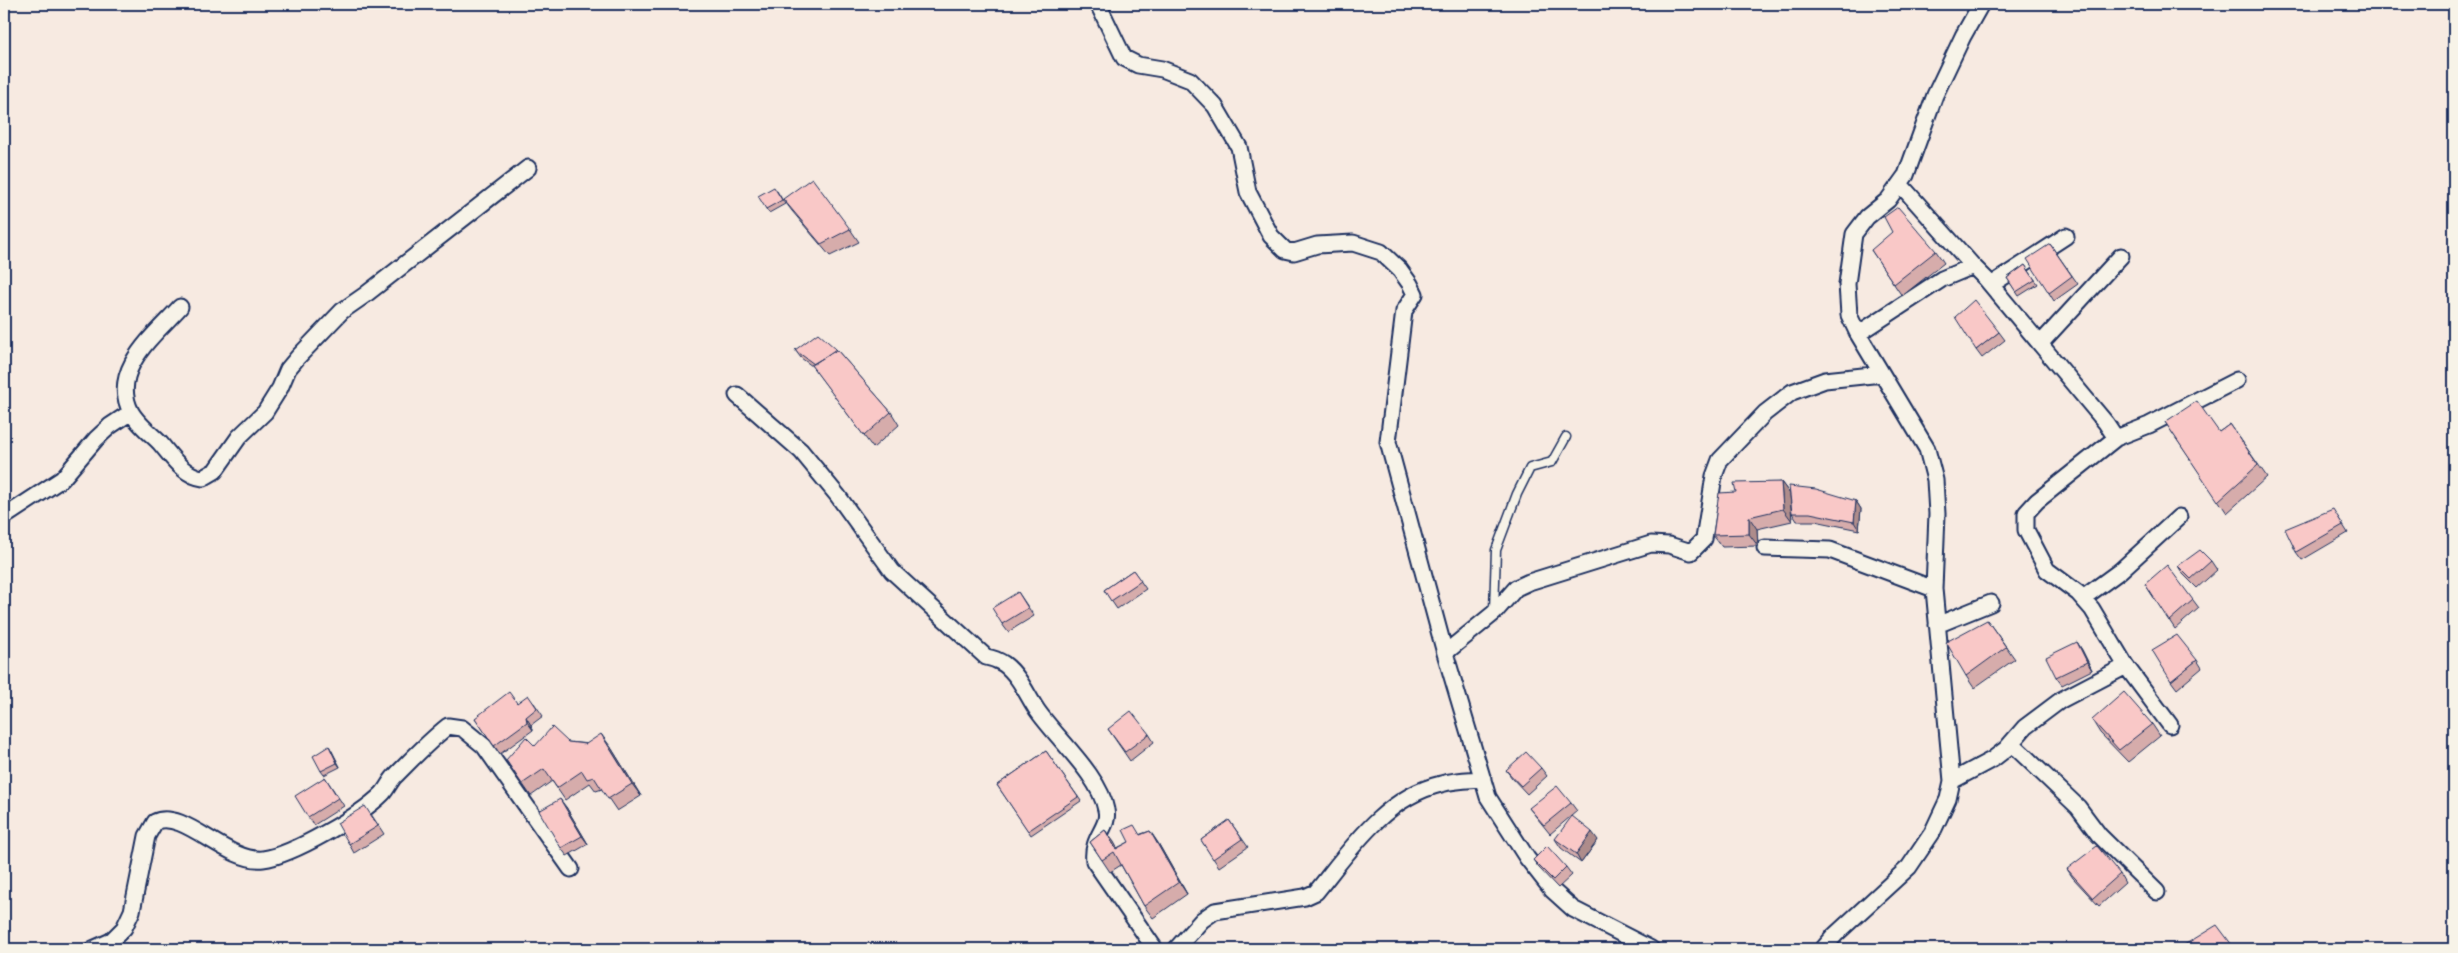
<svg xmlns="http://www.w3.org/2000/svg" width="2458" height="953" font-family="'Comic Neue',sans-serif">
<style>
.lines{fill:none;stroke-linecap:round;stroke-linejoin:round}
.lane-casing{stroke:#1b2f5e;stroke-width:11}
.street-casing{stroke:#1b2f5e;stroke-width:19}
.lane{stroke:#f7f3e8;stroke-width:8}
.street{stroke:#f7f3e8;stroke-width:15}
.wall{fill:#d6acab;stroke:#1b2f5e}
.shaded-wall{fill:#ae8c8b;stroke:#1b2f5e}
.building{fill:#f9c8c7;stroke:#1b2f5e}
</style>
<rect width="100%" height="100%" fill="#f7eae1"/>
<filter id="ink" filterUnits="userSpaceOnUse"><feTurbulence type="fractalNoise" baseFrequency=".02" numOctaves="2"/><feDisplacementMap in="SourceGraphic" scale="10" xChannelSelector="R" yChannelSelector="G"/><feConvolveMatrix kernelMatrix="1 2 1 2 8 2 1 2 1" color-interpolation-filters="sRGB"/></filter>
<g filter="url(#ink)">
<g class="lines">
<!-- lane casing -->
<g class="lane-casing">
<path id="lane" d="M1494 611 1496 550 1517 494 1530 468 1552 462 1566 437"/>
</g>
<!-- street casing -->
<g class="street-casing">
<path id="street" d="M1098 4 1124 58 1138 65 1162 69 1190 80 1215 106 1239 147 1248 192 1271 236 1285 250 1294 252 1317 245 1353 243 1381 252 1400 270 1410 284 1415 294 1404 311 1388 442 1445 653 1488 797 1527 858 1552 890 1573 909 1651 949
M1900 184 1973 266
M1991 285 2066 236
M180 307C155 335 109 370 131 412 137 423 151 434 160 443 172 457 184 476 203 478L215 471 239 437 265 412 280 388 288 369 298 357 342 311 365 295 528 168
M1858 334 1942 279 1973 266 1986 279 2106 423 2116 438 2037 501 2026 513V530L2047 570 2078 593 2092 609 2126 666 2170 725
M2040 344 2121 256
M737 395 801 451 838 496 892 571 986 657C992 658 998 660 1004 664 1019 675 1027 695 1037 710 1057 739 1100 776 1106 810 1110 828 1091 836 1094 861L1155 949
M2116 438 2149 425 2237 380
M4 517 62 479 96 439 110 426 131 412
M1765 548 1830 550 1934 589
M2083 598 2120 571 2179 517
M1937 625 1991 603
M1445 653 1494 613 1516 588 1529 582 1651 544 1669 545 1691 552 1704 539 1714 476 1720 460 1765 413 1792 392 1825 380 1882 374
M2011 743 2078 807 2099 835 2157 892
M1952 781 1993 759 2006 749 2025 727 2061 700 2126 666
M93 949 111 941 124 928 132 911 147 836 155 822C183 808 227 863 263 859 293 855 361 815 382 794 387 789 390 781 395 776 412 759 429 741 448 726L462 728 484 746 571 869
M1176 949 1202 920 1215 911 1305 897 1316 892C1350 850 1385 797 1441 784 1454 780 1469 780 1483 779
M1823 949 1835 935 1909 867 1932 833 1948 799 1952 781 1934 589 1937 514 1935 480 1927 449 1858 334 1849 315 1847 284 1854 234 1867 217 1888 200 1906 175 1935 95 1963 36 1981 4"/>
</g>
<!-- lane -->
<use href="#lane" class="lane"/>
<!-- street -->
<use href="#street" class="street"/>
</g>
<!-- wall -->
<path class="wall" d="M777 191 785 204 769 213 766 209Z
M783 199 850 229 859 242 830 256 792 211Z
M2050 244 2078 284 2054 301 2049 293Z
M1871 250 1936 251 1944 263 1902 296Z
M2025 265 2038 284 2019 296 2007 278Z
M1999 332 2005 340 1982 358 1976 350Z
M836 349 891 412 899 425 873 448 812 366 801 358 795 350Z
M2165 422 2219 432 2230 424 2267 477 2227 513Z
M1781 482 1790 494 1792 521 1757 529 1758 546 1722 547 1713 535 1736 492Z
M1856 501 1861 509 1859 530 1815 521H1797L1792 513Z
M2338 517 2348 533 2302 560 2296 552Z
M2211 561 2217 570 2197 588 2183 574 2178 566Z
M1133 570 1146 589 1117 609 1104 590Z
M2145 584 2193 600 2199 608 2175 629Z
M1018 592 1034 616 1008 632 1002 624Z
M1987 620 2015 659 1974 688 1966 676Z
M2077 642 2082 650 2092 670 2062 685 2056 677Z
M2197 660 2202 668 2177 689 2171 681Z
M517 703H534L543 716 531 725 533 730 500 754 475 718Z
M2092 720 2152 724 2160 736 2128 762 2100 733Z
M1108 729 1149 734 1154 742 1130 761Z
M568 742 610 746 641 796 617 811 602 789 596 791 590 783 565 800 552 781 531 796 506 760 535 746Z
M329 746 340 767 324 775 321 771Z
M1046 751 1081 801 1031 835 997 785Z
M1541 768 1547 776 1527 794 1512 778 1506 770Z
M325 777 344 806 314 825 308 817Z
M1571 803 1577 811 1550 834 1529 808Z
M566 807 588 844 567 856 561 848Z
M371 814 384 834 354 853 349 844Z
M1229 820 1248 847 1219 867 1201 840Z
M1105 830 1117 848 1129 842 1141 834 1150 831 1158 843 1187 894 1153 918 1144 906 1121 865 1110 872 1090 842Z
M1555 839 1598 840 1581 863 1561 848Z
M1533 860 1566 867 1572 875 1558 888 1539 868Z
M2067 869 2120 874 2125 883 2099 906 2073 878Z"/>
<!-- shaded-wall -->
<path class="shaded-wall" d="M1781 482 1790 494 1792 521 1783 509Z
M1856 501 1861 509 1859 530 1854 522Z
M1749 517 1757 529 1758 546 1749 534Z
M2077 642 2082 650 2092 670 2087 662Z
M526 717 531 725 533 730 527 722Z
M601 734 610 746 641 796 632 784Z
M329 746 332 751 340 767 337 763Z
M560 799 566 807 588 844 582 836Z
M1105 830 1114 842 1124 861 1116 849Z
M1150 831 1158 843 1187 894 1179 882Z
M1592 832 1598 840 1581 863 1576 854Z"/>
<!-- building -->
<path class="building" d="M812 178 850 229 821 244 783 199Z
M774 187 782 200 766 209 758 196Z
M1898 207 1936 251 1894 284 1871 250 1892 232 1884 217Z
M2050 244 2072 276 2049 293 2027 259Z
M2025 265 2035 280 2016 292 2007 278Z
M1974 300 1999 332 1976 350 1955 317Z
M818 333 836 349 814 364 795 350Z
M837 350 891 412 864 436 811 365Z
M2197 401 2219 432 2230 424 2258 465 2218 501 2165 422Z
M1781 482 1783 509 1749 517V534L1713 535 1719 493 1736 492 1734 483Z
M1789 486 1816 489 1856 501 1854 522 1810 513H1792Z
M2333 509 2343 525 2296 552 2285 529Z
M2200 550 2211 561 2191 579 2178 566Z
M2167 565 2193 600 2169 621 2145 584Z
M1133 570 1141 581 1111 601 1104 590Z
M1018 592 1028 608 1002 624 992 608Z
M1987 620 2006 647 1966 676 1946 642Z
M2177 635 2197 660 2171 681 2152 650Z
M2077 642 2087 662 2056 677 2046 657Z
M509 692 517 703 528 695 537 708 526 717 527 722 494 746 475 718Z
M2124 692 2152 724 2119 750 2092 720Z
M1131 711 1149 734 1125 752 1108 729Z
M552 727 568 742 586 744 601 734 632 784 608 799 594 777 587 779 582 771 557 788 544 769 522 784 506 760 526 737 535 746Z
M329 746 337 763 321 771 313 756Z
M1046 751 1078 797 1028 831 997 785Z
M1526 752 1541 768 1521 786 1506 770Z
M325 777 338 798 308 817 295 796Z
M1557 786 1571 803 1544 825 1529 808Z
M560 799 582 836 561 848 539 811Z
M365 806 378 826 349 844 337 823Z
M1572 816 1592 832 1576 854 1555 839Z
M1229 820 1242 839 1213 859 1201 840Z
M1134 825 1140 835 1150 831 1179 882 1144 906 1114 852 1102 860 1090 842 1105 830 1116 849 1129 842 1123 830Z
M1547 846 1566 867 1553 880 1533 860Z
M2097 846 2120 874 2093 898 2067 869Z
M2217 925 2235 949H2183L2181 947Z"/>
</g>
<!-- margin -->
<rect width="2458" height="953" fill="none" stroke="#f7f3e8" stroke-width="20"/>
<rect x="10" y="10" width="2438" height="933" fill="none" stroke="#1b2f5e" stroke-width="2" filter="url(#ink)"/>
</svg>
